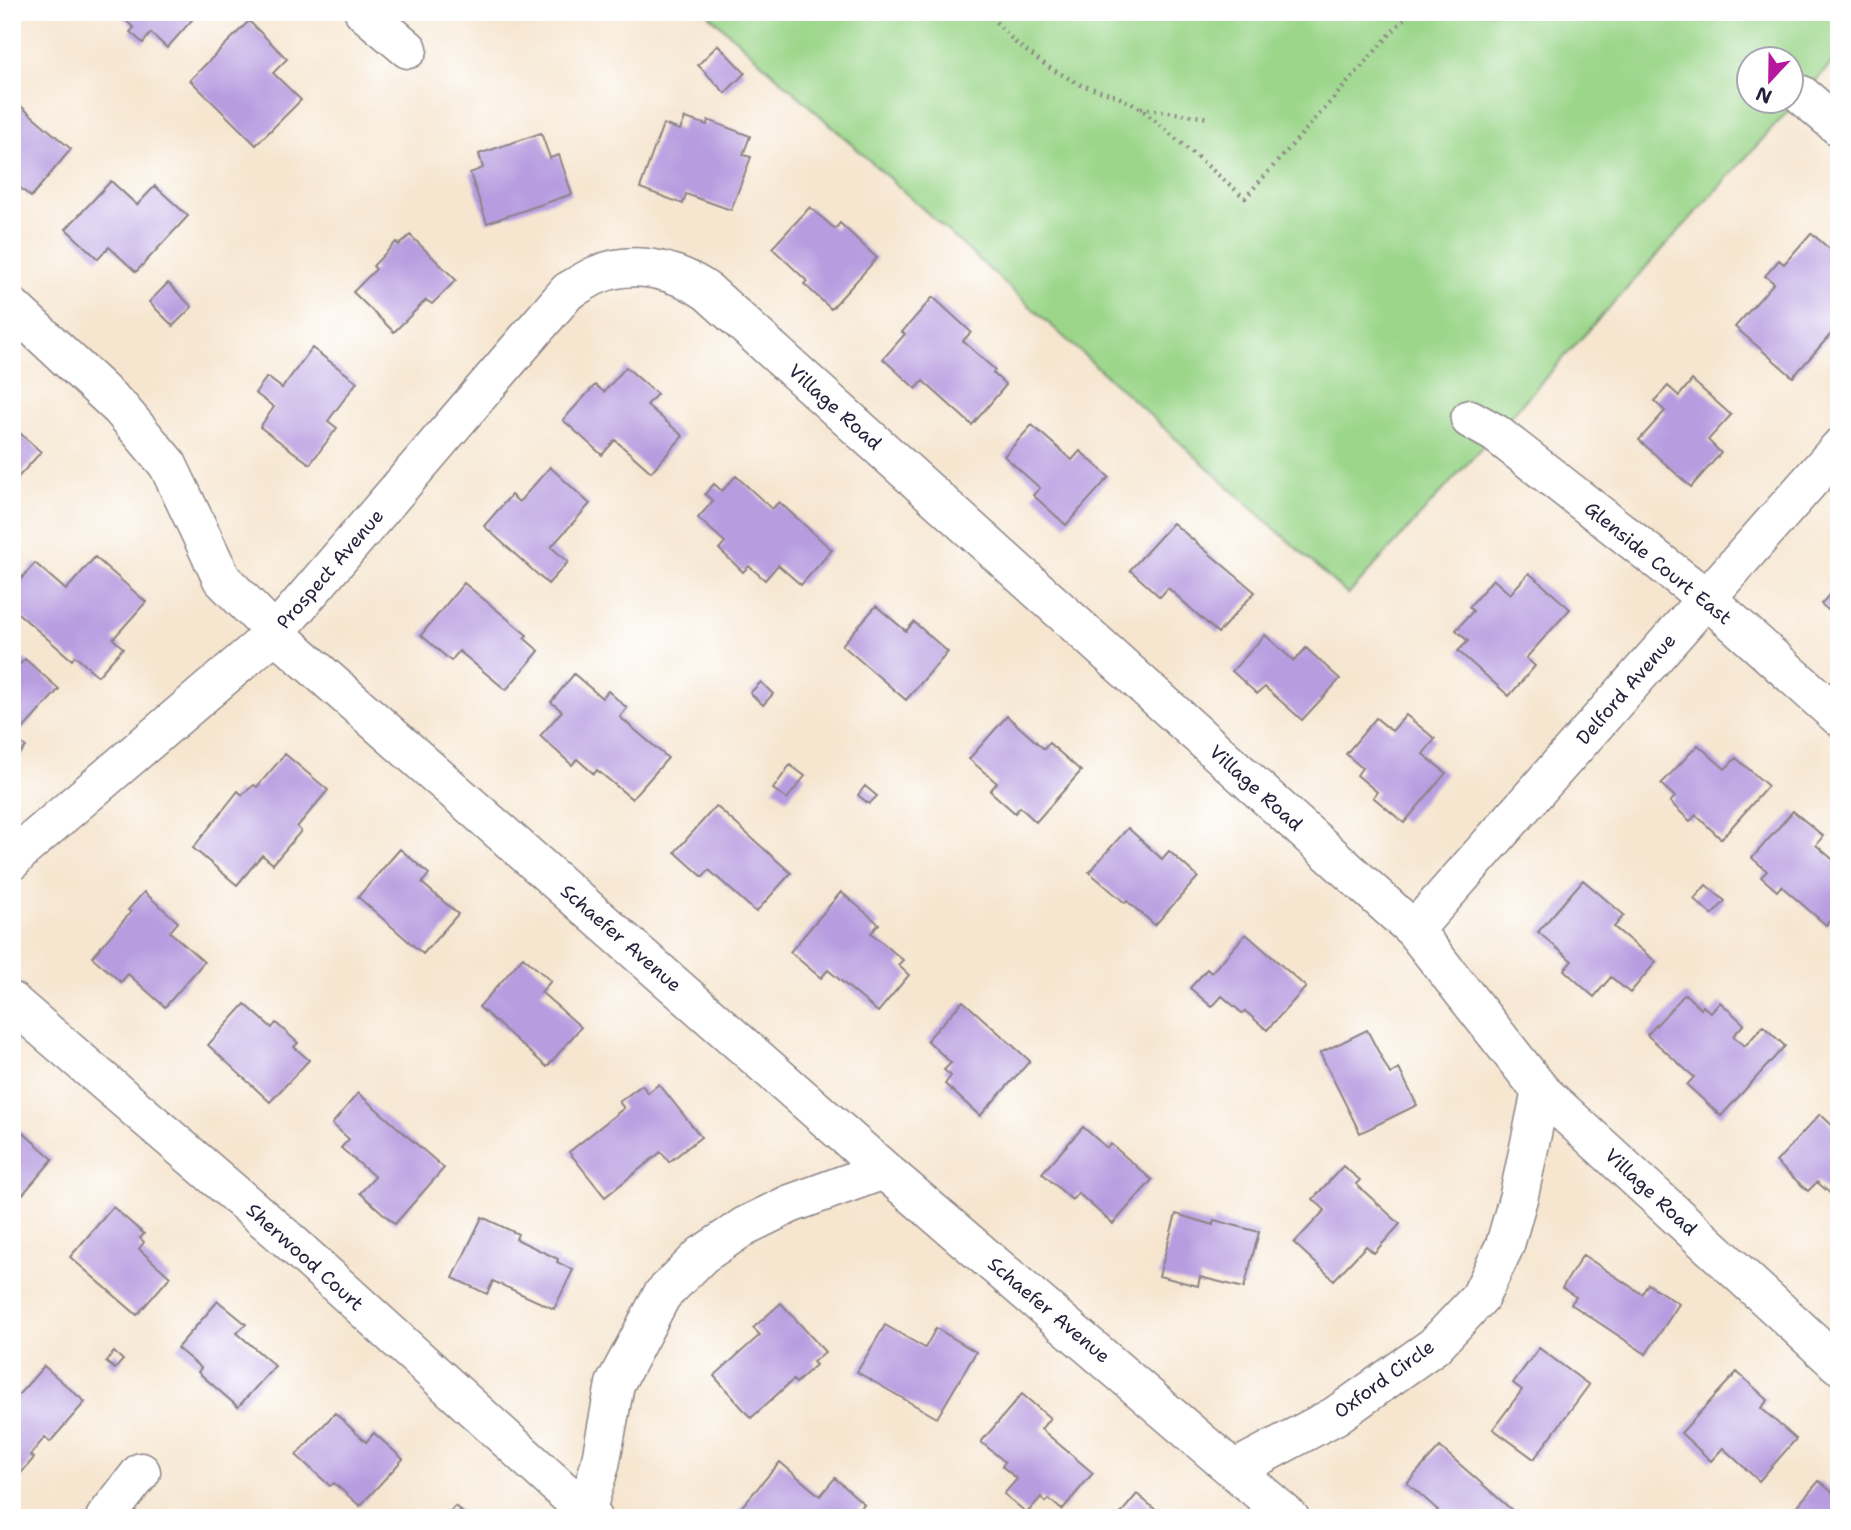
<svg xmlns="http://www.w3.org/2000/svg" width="1851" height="1530" font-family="'Shantell Sans',sans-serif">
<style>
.green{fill:#9bd68a;stroke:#5e7c62;stroke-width:2;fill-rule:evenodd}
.building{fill:#b79de0}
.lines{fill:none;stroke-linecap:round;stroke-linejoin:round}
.street-casing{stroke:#8c8486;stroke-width:41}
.path{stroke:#8c8486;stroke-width:4.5;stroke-dasharray:2 5;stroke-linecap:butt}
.street{stroke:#fff;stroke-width:38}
.labels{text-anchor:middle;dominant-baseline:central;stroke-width:5;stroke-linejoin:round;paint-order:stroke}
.street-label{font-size:19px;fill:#22223b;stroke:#fff}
</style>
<rect width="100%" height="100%" fill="#fff"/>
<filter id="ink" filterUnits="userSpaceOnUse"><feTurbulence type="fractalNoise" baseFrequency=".0143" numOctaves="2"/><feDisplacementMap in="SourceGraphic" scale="14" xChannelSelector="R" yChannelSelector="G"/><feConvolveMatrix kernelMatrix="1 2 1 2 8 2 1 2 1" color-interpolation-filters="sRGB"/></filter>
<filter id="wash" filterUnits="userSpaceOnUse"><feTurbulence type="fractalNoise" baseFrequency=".00686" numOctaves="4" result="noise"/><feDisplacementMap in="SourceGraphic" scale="28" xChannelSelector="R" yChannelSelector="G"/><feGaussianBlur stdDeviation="1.57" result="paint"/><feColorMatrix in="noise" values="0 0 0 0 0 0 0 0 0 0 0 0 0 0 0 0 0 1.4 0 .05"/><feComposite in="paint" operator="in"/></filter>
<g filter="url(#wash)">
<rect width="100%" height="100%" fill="#f6e6d0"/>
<!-- green -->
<path class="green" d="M706 12H1839V55L1348 595ZM1750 60H1792V102H1750Z"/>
<g id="blocks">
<!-- building -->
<path class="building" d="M117 12H199L167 48 151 33 143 43 130 32 134 28Z
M249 21 287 59 273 73 301 100 256 145 190 80Z
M718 45 745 73 725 93 698 65Z
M16 102 71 149 31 197 12 181V106Z
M685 118 707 125 708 120 750 136 743 155 751 157 731 210 686 194 683 204 640 188 663 124 680 130Z
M541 133 550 158 559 155 572 194 487 223 470 173 483 168 479 154Z
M111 181 137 205 155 186 188 216 136 272 109 247 98 259 66 229Z
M810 207 835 229 840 223 877 258 831 309 804 284 807 281 772 248Z
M1811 233 1839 257V325L1793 377 1735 327 1774 283 1765 276 1779 260 1784 264Z
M410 235 456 280 432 304 426 300 394 332 353 292 376 269 373 266 396 242 399 245Z
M168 283 192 307 173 326 149 302Z
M933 297 971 332 963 341 995 370 993 373 1006 385 972 425 923 381 916 389 883 359 905 334 902 332Z
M312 348 357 382 328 421 337 428 310 464 260 427 274 407 255 393 267 377 282 388Z
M626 367 657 394 647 405 683 436 651 472 615 440 602 455 563 420 595 385 604 392Z
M1692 380 1731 415 1708 440 1721 453 1691 487 1639 440 1665 411 1654 401 1668 386 1679 396Z
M1032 425 1072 460 1080 451 1109 477 1066 525 1033 495 1040 488 1004 456Z
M12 426 41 452 12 484Z
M550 467 590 504 551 547 568 562 548 584 484 526 511 495 519 502Z
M736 476 772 509 779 502 832 550 801 585 778 565 765 580 749 566 743 572 719 549 725 542 698 518 713 501 705 494 714 484 722 491Z
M1173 523 1255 592 1218 633 1168 588 1160 597 1130 570Z
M95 557 146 602 113 639 123 648 98 676 75 656 72 660 12 608V589L35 563 66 590Z
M1529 573 1570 609 1526 658 1535 666 1509 696 1458 651 1468 641 1456 630 1473 611 1469 607 1493 579 1510 594Z
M464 583 527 635 524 638 539 651 506 690 459 651 451 661 421 635Z
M1839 584V619L1821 604Z
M876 606 906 631 914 622 948 652 906 700 842 645Z
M1265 635 1294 661 1306 648 1340 679 1302 720 1265 687 1257 694 1232 671Z
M25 659 59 689 15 738 26 747 16 758 12 755V673Z
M574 674 602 698 608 691 627 708 620 717 668 758 632 799 597 770 594 774 577 759 572 765 540 736 562 711 551 702Z
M761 682 773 694 763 705 750 693Z
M1406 715 1435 739 1423 754 1446 773 1404 823 1373 797 1377 792 1357 775 1362 768 1346 754 1376 718 1392 731Z
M1007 716 1044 749 1049 743 1081 771 1036 822 1020 807 1015 813 990 791 997 783 969 759Z
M1698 745 1725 769 1736 758 1768 786 1721 839 1696 815 1690 821 1670 802 1675 797 1661 784Z
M285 754 328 790 297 827 301 831 273 864 262 855 237 885 193 848 238 791 242 795 254 785 257 787Z
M790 765 805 776 787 799 773 789Z
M865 786 877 796 869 804 858 795Z
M716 806 791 873 756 912 709 870 703 877 675 852Z
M1793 811 1823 836 1816 845 1839 865V911L1826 925 1781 886 1777 891 1761 877 1767 871 1752 858Z
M1128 828 1162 859 1169 851 1198 877 1155 925 1127 901 1125 903 1089 872Z
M400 849 429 874 422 883 458 914 423 954 358 897Z
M1583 880 1624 915 1614 927 1656 962 1630 993 1611 977 1594 997 1564 970 1572 961 1538 932Z
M1706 885 1725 901 1712 915 1694 899Z
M144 892 178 922 170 932 204 962 165 1007 128 974 121 982 92 957 131 912 128 910Z
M841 892 879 924 871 933 903 960 898 965 909 975 878 1012 828 970 821 978 790 952Z
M1246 934 1306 987 1267 1030 1245 1011 1242 1013 1222 996 1212 1007 1190 988 1207 969 1211 973Z
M523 957 551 981 541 992 581 1027 547 1067 479 1007Z
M1685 994 1701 1009 1703 1006 1711 1013 1720 1002 1744 1024 1733 1036 1745 1046 1763 1026 1785 1046 1721 1116 1687 1085 1694 1077 1647 1035Z
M963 1001 1030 1061 980 1116 945 1084 951 1076 944 1070 951 1063 927 1040Z
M245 1004 272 1028 276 1023 298 1043 294 1047 309 1060 270 1102 208 1045Z
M1367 1030 1390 1074 1399 1069 1417 1105 1360 1133 1320 1053Z
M659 1084 701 1137 669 1162 661 1152 605 1197 569 1152 624 1108 619 1102 642 1085 648 1093Z
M358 1093 444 1168 395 1224 360 1193 375 1177 341 1148 349 1139 332 1124Z
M1820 1114 1834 1127 1839 1122V1201L1817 1182 1808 1191 1776 1162Z
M12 1123 53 1159 23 1194 19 1190 12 1197Z
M1083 1127 1107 1148 1111 1144 1152 1180 1113 1224 1078 1193 1072 1200 1042 1173Z
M1343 1166 1360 1180 1356 1184 1400 1224 1374 1253 1366 1246 1334 1280 1294 1243 1325 1210 1313 1199Z
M113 1207 144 1234 140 1238 144 1242 139 1249 170 1277 137 1315 70 1257Z
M1176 1214 1213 1225 1214 1220 1259 1232 1244 1288 1200 1277 1198 1286 1159 1276Z
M482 1217 518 1234 516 1239 558 1259 557 1262 573 1270 554 1309 493 1281 487 1294 453 1278Z
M1583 1255 1642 1294 1648 1284 1679 1304 1646 1354 1571 1304 1576 1297 1562 1288Z
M218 1301 246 1324 237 1333 275 1366 238 1407 198 1372 201 1368 177 1348Z
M781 1303 825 1352 813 1362 816 1365 796 1383 793 1380 751 1418 714 1376 760 1335 753 1328Z
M885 1325 925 1348 936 1328 976 1352 937 1418 857 1372Z
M1539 1348 1589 1385 1534 1459 1493 1429 1522 1390 1513 1383Z
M114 1352 123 1360 115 1369 106 1362Z
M44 1366 85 1402 50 1442 45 1437 30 1455 34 1458 16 1479 12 1476V1402Z
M1737 1372 1768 1400 1761 1408 1796 1439 1759 1481 1723 1448 1711 1461 1681 1433Z
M1022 1394 1050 1418 1041 1429 1093 1473 1062 1510 1049 1499 1046 1502 1041 1497 1027 1513 1004 1494 1017 1479 1002 1466 1005 1462 981 1442Z
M335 1413 366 1442 374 1433 403 1459 360 1506 334 1483 330 1486 296 1455Z
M1440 1447 1521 1518H1435L1433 1516 1438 1510 1407 1483Z
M780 1462 820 1496 835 1478 864 1504 852 1518H732Z
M1819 1481 1839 1498V1518H1787Z
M1137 1494 1165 1518H1117Z
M455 1506 469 1518H444Z"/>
</g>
</g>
<g filter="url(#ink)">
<use href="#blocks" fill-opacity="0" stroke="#8c8486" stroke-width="2"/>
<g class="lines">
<!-- street casing -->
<g class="street-casing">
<path id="street" d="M364 12 408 49
M1802 95 1839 127
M12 307 121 409 168 465 222 579 275 633 884 1170 1290 1518
M1470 419 1495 433 1706 598 1839 717
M12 861 23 849 275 633 568 291C578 286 587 279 597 275 634 259 677 270 708 292L1414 930 1541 1091 1839 1365
M1414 930 1839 448
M12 1002 287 1239 593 1518
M1235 1469 1335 1416 1434 1346 1480 1297 1505 1245 1519 1195 1541 1091
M586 1512 600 1465 615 1384 662 1295 702 1255 745 1226 790 1204 884 1170
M105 1518 141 1472"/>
</g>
<!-- path -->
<path class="path" d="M986 12 1018 45 1050 68 1081 85 1116 96 1140 108 1245 198 1410 12
M1141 108 1209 118"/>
<!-- street -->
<use href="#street" class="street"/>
</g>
</g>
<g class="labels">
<!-- street labels -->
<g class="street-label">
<text transform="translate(835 407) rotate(42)">Village Road</text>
<text transform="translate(1658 563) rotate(39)">Glenside Court East</text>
<text transform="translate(330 569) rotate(-49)">Prospect Avenue</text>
<text transform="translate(1626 689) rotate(-49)">Delford Avenue</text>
<text transform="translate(1256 788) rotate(42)">Village Road</text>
<text transform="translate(621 938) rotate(41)">Schaefer Avenue</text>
<text transform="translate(1651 1192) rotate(43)">Village Road</text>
<text transform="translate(305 1257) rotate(42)">Sherwood Court</text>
<text transform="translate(1049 1310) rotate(40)">Schaefer Avenue</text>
<text transform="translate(1384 1379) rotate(-36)">Oxford Circle</text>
</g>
</g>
<!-- margin -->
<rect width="1851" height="1530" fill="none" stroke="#fff" stroke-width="42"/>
<!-- north arrow -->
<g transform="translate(1770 80) rotate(202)"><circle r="33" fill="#ffffff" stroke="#a7a7b1" stroke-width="2"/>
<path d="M0-5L12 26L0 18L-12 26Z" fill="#b5179e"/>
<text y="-10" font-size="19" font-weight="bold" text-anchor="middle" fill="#22223b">N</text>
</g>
</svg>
